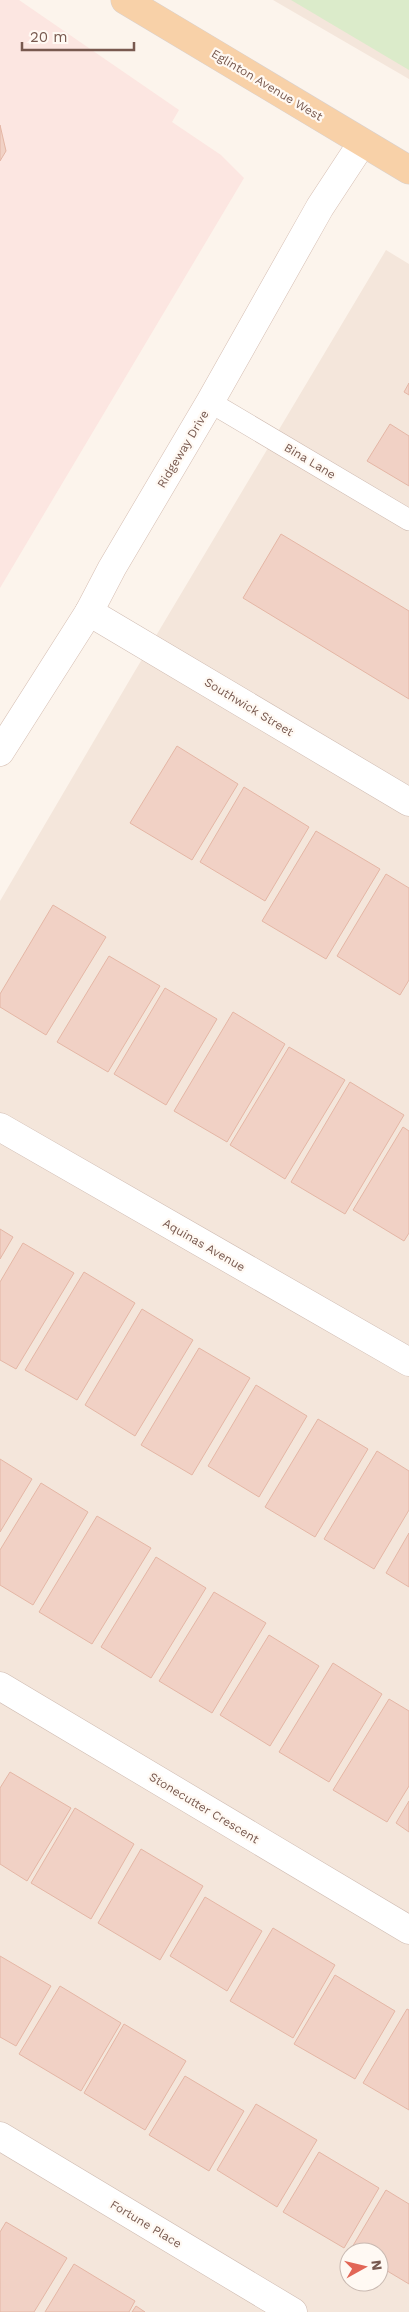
<svg xmlns="http://www.w3.org/2000/svg" width="409" height="2312" font-family="'Work Sans',sans-serif">
<style>
.residential{fill:#f4e6db;fill-rule:evenodd}
.commercial{fill:#fce6e1}
.green{fill:#dbebca}
.building{fill:#f1d1c5;stroke:#e4b6a5}
.lines{fill:none;stroke-linecap:round;stroke-linejoin:round}
.lane-casing{stroke:#cfbbb1;stroke-width:22}
.street-casing{stroke:#cfbbb1;stroke-width:29}
.secondary-casing{stroke:#d5bdb1;stroke-width:29}
.primary-casing{stroke:#d9d1ce;stroke-width:29}
.lane{stroke:#fff;stroke-width:21}
.street{stroke:#fff;stroke-width:28}
.secondary{stroke:#fff;stroke-width:28}
.primary{stroke:#f8d1a8;stroke-width:28}
.labels{text-anchor:middle;dominant-baseline:central;stroke-width:4.5;stroke-linejoin:round;paint-order:stroke}
.street-label{font-size:12px;fill:#78594f;stroke:#fff9f3}
</style>
<rect width="100%" height="100%" fill="#fcf4ec"/>
<!-- residential -->
<path class="residential" d="M273 0H409V79Z
M386 250 409 264V2312H0V901L132 676ZM349 2252H379V2282H349Z"/>
<!-- commercial -->
<path class="commercial" d="M0 0H19L179 110 172 122 221 155 244 178 0 588Z"/>
<!-- green -->
<path class="green" d="M291 0H409V70Z"/>
<!-- building -->
<path class="building" d="M0 125 6 151 0 161Z
M409 383V395L404 392Z
M390 424 409 436V486L367 461Z
M281 534 409 611V699L243 598Z
M177 746 238 784 192 860 130 823Z
M244 787 309 827 265 901 200 862Z
M316 831 380 869 326 959 262 921Z
M386 874 409 888V980L400 995 337 956Z
M53 905 106 937 46 1035 0 1007V994Z
M109 956 160 986 108 1072 57 1042Z
M165 988 217 1019 166 1105 114 1074Z
M233 1012 285 1044 227 1142 174 1111Z
M289 1047 345 1080 285 1179 230 1145Z
M350 1082 404 1115 345 1214 291 1182Z
M403 1127 409 1131V1233L404 1241 353 1210Z
M0 1229 13 1237 0 1259Z
M23 1243 74 1273 16 1369 0 1360V1282Z
M84 1272 135 1303 77 1400 25 1370Z
M142 1309 193 1340 135 1436 85 1405Z
M199 1348 250 1378 192 1475 141 1445Z
M256 1385 307 1416 259 1497 208 1466Z
M318 1419 368 1449 315 1537 265 1507Z
M377 1451 409 1471V1510L374 1569 324 1539Z
M0 1459 32 1479 0 1532Z
M41 1483 88 1512 33 1605 0 1585V1550Z
M97 1516 151 1548 92 1644 39 1612Z
M409 1533V1587L386 1573Z
M156 1557 206 1588 151 1678 101 1647Z
M214 1592 266 1623 212 1713 159 1681Z
M269 1635 319 1666 270 1746 220 1715Z
M333 1663 382 1694 329 1782 279 1752Z
M389 1699 409 1711V1786L387 1822 333 1790Z
M10 1772 71 1808 27 1881 0 1864V1788Z
M409 1801V1832L396 1823Z
M75 1808 134 1844 91 1919 31 1883Z
M141 1849 203 1886 160 1960 98 1923Z
M205 1897 262 1931 227 1991 170 1956Z
M273 1928 335 1965 293 2038 230 2001Z
M0 1956 51 1986 16 2046 0 2037Z
M335 1975 395 2011 355 2079 294 2044Z
M60 1986 121 2023 81 2091 19 2054Z
M407 2009 409 2010V2110L363 2083Z
M124 2024 186 2061 145 2130 84 2093Z
M185 2076 244 2111 209 2171 149 2135Z
M256 2104 317 2140 277 2207 217 2170Z
M319 2152 379 2188 344 2248 283 2212Z
M386 2190 409 2204V2284L379 2266V2252H356L351 2249Z
M6 2222 67 2258 34 2312H0V2232Z
M74 2264 135 2301 129 2312H45Z
M136 2306 145 2312H132Z"/>
<g class="lines">
<!-- lane casing -->
<g class="lane-casing">
<path id="lane" d="M210 402 409 520"/>
</g>
<!-- street casing -->
<g class="street-casing">
<path id="street" d="M89 612 409 802
M0 1127 409 1362
M0 1686 409 1930
M0 2136 293 2312"/>
</g>
<!-- secondary casing -->
<g class="secondary-casing">
<path id="secondary" d="M0 752 89 612 112 568 210 402 320 207 362 143"/>
</g>
<!-- primary casing -->
<g class="primary-casing">
<path id="primary" d="M125 0 409 170"/>
</g>
<!-- lane -->
<use href="#lane" class="lane"/>
<!-- street -->
<use href="#street" class="street"/>
<!-- secondary -->
<use href="#secondary" class="secondary"/>
<!-- primary -->
<use href="#primary" class="primary"/>
</g>
<g class="labels">
<!-- street labels -->
<g class="street-label">
<text transform="translate(267 85) rotate(31)">Eglinton Avenue West</text>
<text transform="translate(183 449) rotate(-59)">Ridgeway Drive</text>
<text transform="translate(310 461) rotate(31)">Bina Lane</text>
<text transform="translate(249 707) rotate(31)">Southwick Street</text>
<text transform="translate(204 1245) rotate(30)">Aquinas Avenue</text>
<text transform="translate(204 1808) rotate(31)">Stonecutter Crescent</text>
<text transform="translate(146 2224) rotate(31)">Fortune Place</text>
</g>
</g>
<!-- north arrow -->
<g transform="translate(364 2267) rotate(82)"><circle r="24" fill="#fff9f3" stroke="#c9b9b1"/>
<path d="M0-4L9 19L0 12L-9 19Z" fill="#e26656"/>
<text y="-8" font-size="14" font-weight="bold" text-anchor="middle" fill="#78594f">N</text>
</g>
<!-- scale -->
<path d="M22 42v8h112v-8" fill="none" stroke="#78594f" stroke-width="2.5"/>
<text x="30" y="42" font-size="15" fill="#78594f" stroke="#fff9f3" stroke-width="4" paint-order="stroke">20 m</text>
</svg>
